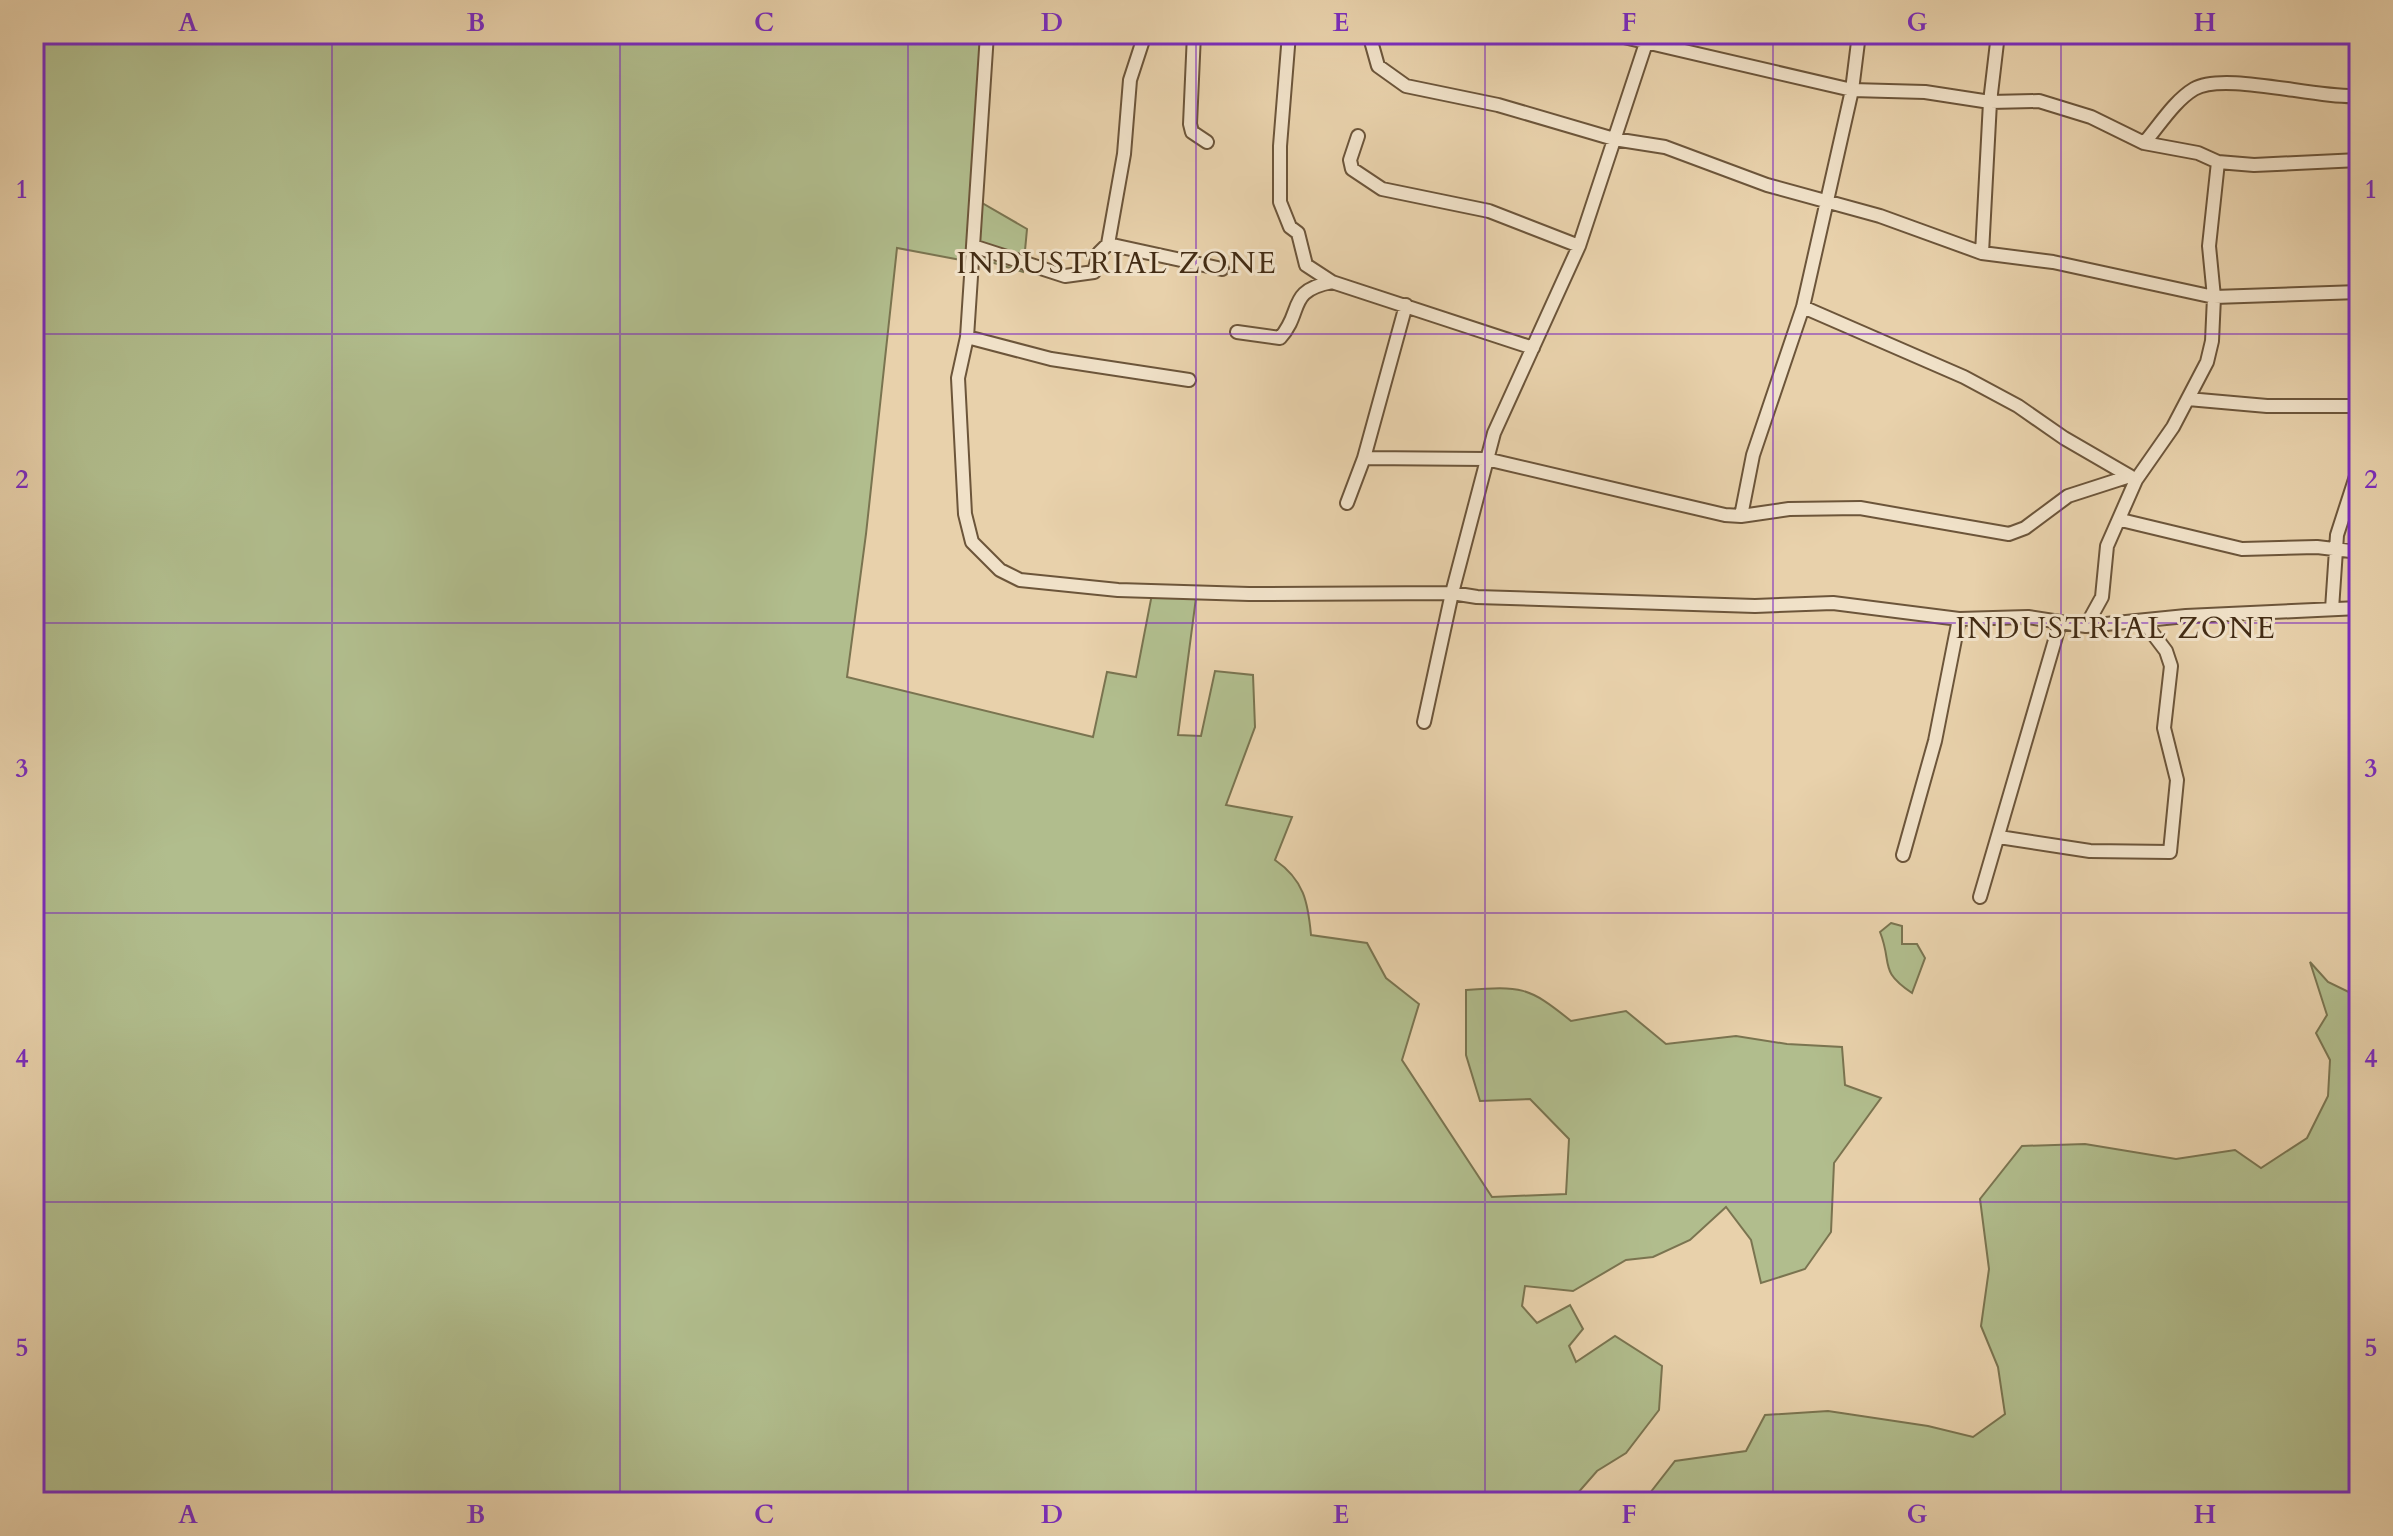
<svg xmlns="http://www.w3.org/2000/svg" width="2393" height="1536" font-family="Cardo,serif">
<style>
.green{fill:#b1bd8d;stroke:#7a7450;stroke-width:2}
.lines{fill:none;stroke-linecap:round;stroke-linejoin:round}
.minor-casing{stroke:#6c553a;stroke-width:16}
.minor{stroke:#f0e1c8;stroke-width:12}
.grid{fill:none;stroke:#7b2cbf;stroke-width:2;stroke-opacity:0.55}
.labels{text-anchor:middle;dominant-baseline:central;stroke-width:6;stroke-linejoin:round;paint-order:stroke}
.quarter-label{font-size:30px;letter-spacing:2px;fill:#432c14;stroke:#f0e1c8}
.neatline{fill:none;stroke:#7b2cbf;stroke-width:3}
.grid-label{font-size:26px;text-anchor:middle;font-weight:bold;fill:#7b2cbf}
</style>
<rect width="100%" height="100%" fill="#e8d1ab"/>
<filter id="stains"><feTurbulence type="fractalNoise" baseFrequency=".0025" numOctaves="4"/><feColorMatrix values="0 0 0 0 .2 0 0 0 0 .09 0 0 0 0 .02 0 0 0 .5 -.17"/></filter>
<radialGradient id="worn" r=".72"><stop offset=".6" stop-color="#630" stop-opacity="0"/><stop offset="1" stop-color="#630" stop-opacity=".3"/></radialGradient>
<!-- green -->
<path class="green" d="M34 34H984L977 200 1027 229 1023 272 978 258 977 263 897 248 866 534 847 677 1093 737 1107 672 1136 677 1152 594 1196 598 1178 735 1201 736 1215 671 1253 675 1255 727 1226 805 1292 817 1275 860C1304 880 1308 902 1311 935L1367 943 1386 978 1419 1004 1402 1060 1492 1197 1566 1194 1569 1139 1530 1099 1480 1101 1466 1055V990C1521 986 1528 986 1571 1021L1626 1011 1666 1044 1736 1036 1787 1044 1842 1047 1845 1085 1881 1098 1834 1163 1831 1232 1805 1269 1761 1283 1751 1240 1726 1207 1690 1240 1653 1257 1626 1260 1573 1291 1525 1286 1522 1306 1537 1323 1570 1305 1583 1329 1569 1346 1576 1362 1615 1336 1662 1366 1659 1410 1626 1453 1597 1471 1570 1502H34Z
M1891 923 1902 926V944H1917L1925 958 1912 993C1878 970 1893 965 1880 932Z
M2310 962 2328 982 2359 997V1502H1643L1675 1461 1746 1451 1765 1415 1828 1411 1928 1426 1973 1437 2005 1414 1998 1367 1981 1326 1989 1269 1980 1199 2022 1146 2085 1144 2176 1159 2235 1150 2261 1168 2307 1138 2328 1096 2330 1060 2316 1033 2327 1015Z"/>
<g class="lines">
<!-- minor casing -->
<g class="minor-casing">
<path id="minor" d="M987 34 967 337 958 378 965 514 972 542 1000 570 1020 580 1118 590 1249 594 1452 593 1477 597 1755 606 1833 603 1959 619
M1194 34 1190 124 1192 132 1207 142
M1289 34 1280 146V202L1290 227 1298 233 1306 265 1332 282
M1369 34 1378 66 1406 86 1498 105 1614 139 1665 147 1767 185 1880 216 1982 253 2053 262 2214 297 2359 292
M1611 34 1852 90 1925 92 1990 102 2039 101 2091 117 2144 143 2198 153 2218 162
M1358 136 1350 160 1352 169 1382 189 1489 211 1579 246
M2144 143C2159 126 2174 101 2194 89 2224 71 2317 99 2359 96
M1108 244 1124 154 1130 80 1145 34
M973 246 1065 276 1094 272 1099 253 1108 244 1222 269
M1982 253 1990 102 1998 34
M1803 307 1964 377 2018 406 2064 438 2133 478
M1237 332 1280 338C1304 311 1286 291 1332 282L1533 348
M967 337 1051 359 1189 380
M2188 399 2267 406H2359
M1364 458 1486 459 1725 515 1741 516 1789 509 1860 508 2009 534 2025 528 2068 496 2130 476
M1347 503 1364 458 1406 305
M1741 516 1753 455 1803 307 1852 90 1859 34
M2121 520 2242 549 2317 547 2359 552
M2332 609 2337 535 2359 467
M2086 626 2102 597 2107 546 2136 480 2173 427 2207 362 2212 341 2214 297 2209 246 2218 162 2254 165 2359 160
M1424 722 1452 593 1494 433 1579 246 1649 34
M1999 837 2090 851 2170 852 2177 780 2164 728 2171 666 2166 651 2144 622
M1903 855 1935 741 1959 619 2028 617 2086 626 2186 616 2359 608
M1980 897 2060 623"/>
</g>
<!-- minor -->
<use href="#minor" class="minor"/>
</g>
<!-- grid -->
<path class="grid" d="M332 34V1502M620 34V1502M908 34V1502M1196 34V1502M1485 34V1502M1773 34V1502M2061 34V1502M34 334H2359M34 623H2359M34 913H2359M34 1202H2359"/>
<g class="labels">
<!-- quarter labels -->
<g class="quarter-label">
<text x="1117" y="263">INDUSTRIAL ZONE</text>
<text x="2116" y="628">INDUSTRIAL ZONE</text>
</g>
</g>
<!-- margin -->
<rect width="2393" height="1536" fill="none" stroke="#e8d1ab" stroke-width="88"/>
<rect x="44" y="44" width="2305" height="1448" class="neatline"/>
<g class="grid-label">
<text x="188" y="31">A</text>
<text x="476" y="31">B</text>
<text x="764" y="31">C</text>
<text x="1052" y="31">D</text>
<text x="1341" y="31">E</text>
<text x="1629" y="31">F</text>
<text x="1917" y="31">G</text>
<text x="2205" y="31">H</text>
<text x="22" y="198">1</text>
<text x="2371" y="198">1</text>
<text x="22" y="488">2</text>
<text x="2371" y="488">2</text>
<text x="22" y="777">3</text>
<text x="2371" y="777">3</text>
<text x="22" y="1067">4</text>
<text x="2371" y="1067">4</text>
<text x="22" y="1356">5</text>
<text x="2371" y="1356">5</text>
<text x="188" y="1523">A</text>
<text x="476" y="1523">B</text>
<text x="764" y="1523">C</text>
<text x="1052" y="1523">D</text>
<text x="1341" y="1523">E</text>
<text x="1629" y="1523">F</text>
<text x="1917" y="1523">G</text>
<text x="2205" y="1523">H</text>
</g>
<rect width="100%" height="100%" filter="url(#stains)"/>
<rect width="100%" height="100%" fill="url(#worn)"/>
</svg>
